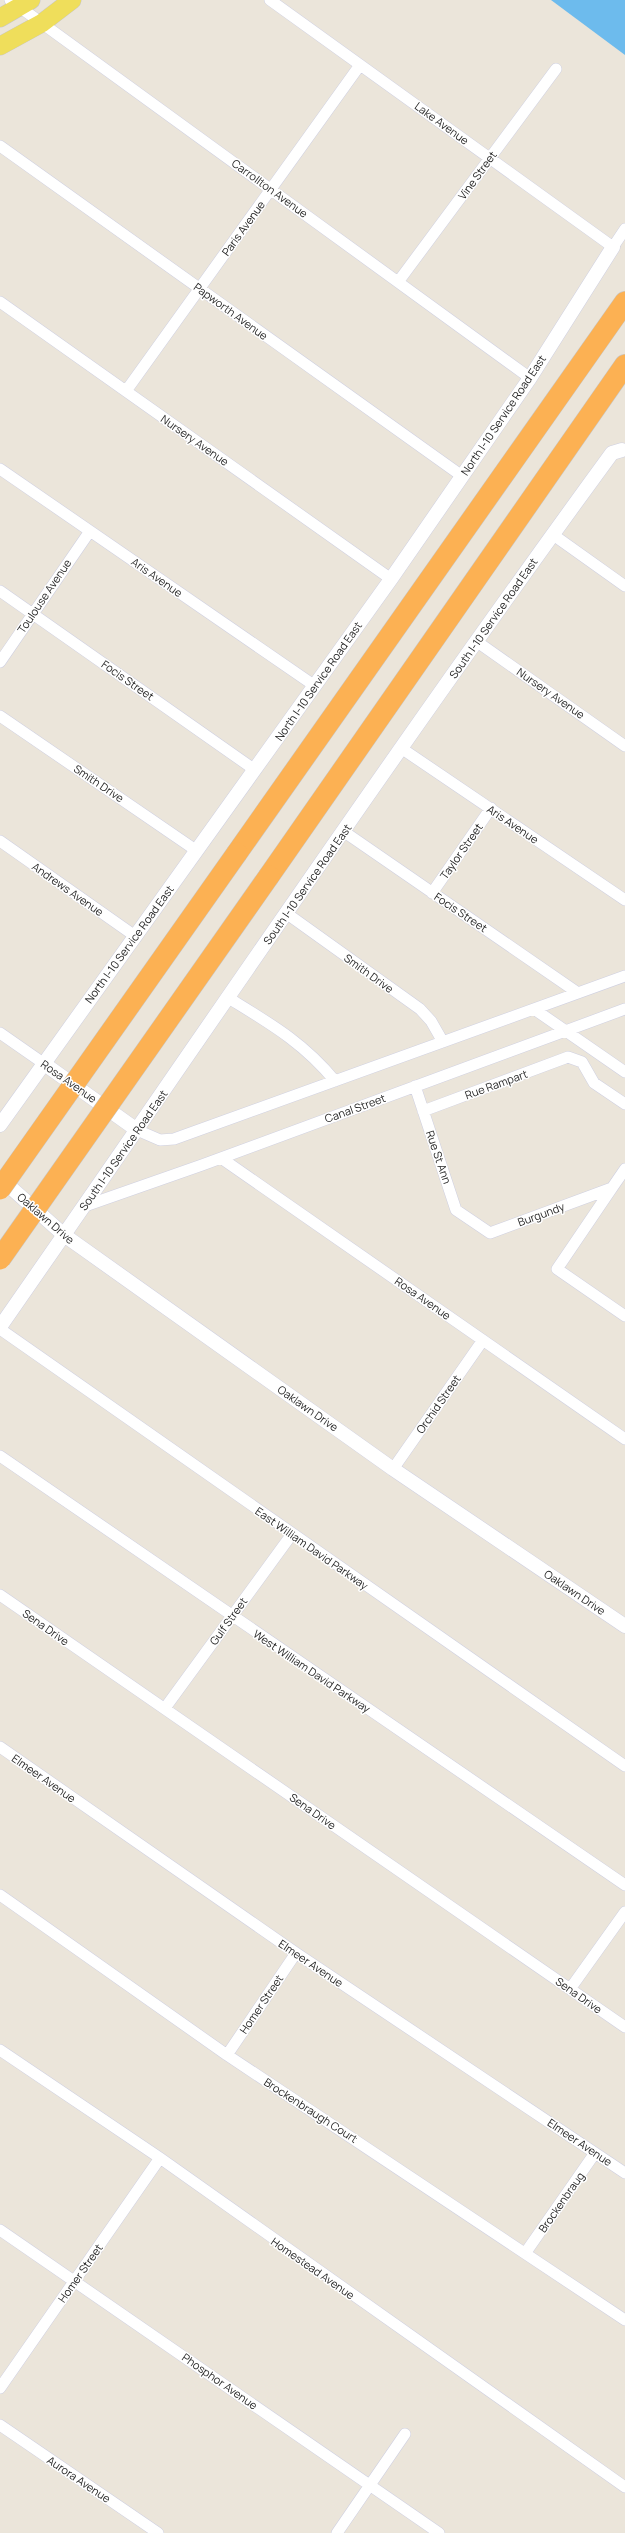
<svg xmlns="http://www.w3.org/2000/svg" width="625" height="2533" font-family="Manrope,sans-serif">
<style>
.water{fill:#6dbbed}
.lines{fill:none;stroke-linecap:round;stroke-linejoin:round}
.minor-casing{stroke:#cfd0e1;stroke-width:12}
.tertiary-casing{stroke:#cfd0e1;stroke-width:15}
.primary-casing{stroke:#c7c7c7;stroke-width:19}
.motorway-casing{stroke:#c7c7c7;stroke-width:22}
.minor{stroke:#fff;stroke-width:11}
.tertiary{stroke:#fff;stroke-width:14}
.primary{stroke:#efde5b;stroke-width:18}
.motorway{stroke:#fcb153;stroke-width:21}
.motorway-bridge-casing{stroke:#c7c7c7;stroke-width:22;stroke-linecap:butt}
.motorway-bridge{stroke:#fcb153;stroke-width:21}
.labels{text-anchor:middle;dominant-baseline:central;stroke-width:3;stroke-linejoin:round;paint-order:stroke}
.street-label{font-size:11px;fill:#282828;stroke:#fff}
</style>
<rect width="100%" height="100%" fill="#ebe5da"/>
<!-- water -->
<path class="water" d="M551 0H625V55Z"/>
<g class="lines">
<!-- minor casing -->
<g class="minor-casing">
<path id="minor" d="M10 0 530 378
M270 0 613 247 625 229
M0 146 462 476
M398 282 556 69
M0 302 391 579
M126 391 360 65
M0 469 315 686
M552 534 625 586
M0 591 255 770
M476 641 625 746
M0 662 90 531
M0 716 197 851
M401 748 625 900
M343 831 578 993
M0 841 135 936
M432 893 491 808
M286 913 420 1009 431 1021 443 1042
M227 997C269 1023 303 1042 335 1081
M534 1009 625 1072
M0 1033 43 1063
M415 1086 456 1210 490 1233 612 1188 625 1169
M423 1111 568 1057 582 1062 594 1083 625 1104
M137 1130 160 1140 174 1139 625 976
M221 1158 625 1439
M612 1188 557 1269 625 1316
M85 1206 202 1165 625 1009
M0 1329 625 1766
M0 1456 625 1885
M393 1469 483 1340
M0 1595 625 2027
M165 1708 292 1534
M0 1747 296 1953 625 2173
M0 1895 227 2055 625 2320
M570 1989 625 1912
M0 2050 160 2158 625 2487
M227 2055 296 1953
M0 2230 439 2533
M526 2252 595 2153
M0 2388 160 2158
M0 2425 158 2533
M337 2533 405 2434"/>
</g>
<!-- tertiary casing -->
<g class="tertiary-casing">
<path id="tertiary" d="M43 1063 137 1130
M0 1125 391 579 530 378 613 247
M0 1178 64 1235 393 1469 625 1626
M0 1327C203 1035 402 740 612 453L622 450"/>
</g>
<!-- primary casing -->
<g class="primary-casing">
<path id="primary" d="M0 18 31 0
M0 46 42 23 72 0"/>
</g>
<!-- motorway casing -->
<g class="motorway-casing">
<path id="motorway" d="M237 853 625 302
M269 876 625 365"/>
</g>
<!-- minor -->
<use href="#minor" class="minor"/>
<!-- tertiary -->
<use href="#tertiary" class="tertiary"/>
<!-- primary -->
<use href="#primary" class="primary"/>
<!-- motorway -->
<use href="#motorway" class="motorway"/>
<!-- motorway-bridge casing -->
<g class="motorway-bridge-casing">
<path id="motorway-bridge" d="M0 1189 237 853
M0 1259 269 876"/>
</g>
<!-- motorway-bridge -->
<use href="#motorway-bridge" class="motorway-bridge"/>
</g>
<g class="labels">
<!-- street labels -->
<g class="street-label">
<text transform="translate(442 123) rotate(36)">Lake Avenue</text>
<text transform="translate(477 175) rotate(-54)">Vine Street</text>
<text transform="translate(270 188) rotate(36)">Carrollton Avenue</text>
<text transform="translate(243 228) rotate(-54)">Paris Avenue</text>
<text transform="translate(231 311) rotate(36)">Papworth Avenue</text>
<text transform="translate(503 415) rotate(-56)">North I-10 Service Road East</text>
<text transform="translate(195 440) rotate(35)">Nursery Avenue</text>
<text transform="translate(157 577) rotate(35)">Aris Avenue</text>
<text transform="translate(44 596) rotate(-56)">Toulouse Avenue</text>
<text transform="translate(493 618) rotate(-55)">South I-10 Service Road East</text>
<text transform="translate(128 680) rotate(35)">Focis Street</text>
<text transform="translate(318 681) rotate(-55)">North I-10 Service Road East</text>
<text transform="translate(551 693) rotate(35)">Nursery Avenue</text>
<text transform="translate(99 783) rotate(34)">Smith Drive</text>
<text transform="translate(513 824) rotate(34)">Aris Avenue</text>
<text transform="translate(461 851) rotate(-55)">Taylor Street</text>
<text transform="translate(307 884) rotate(-55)">South I-10 Service Road East</text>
<text transform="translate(68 889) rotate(35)">Andrews Avenue</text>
<text transform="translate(461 912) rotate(34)">Focis Street</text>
<text transform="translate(129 944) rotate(-54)">North I-10 Service Road East</text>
<text transform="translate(369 973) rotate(36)">Smith Drive</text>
<text transform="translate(69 1081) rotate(35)">Rosa Avenue</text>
<text transform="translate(496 1084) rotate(-20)">Rue Rampart</text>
<text transform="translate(355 1108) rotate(-20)">Canal Street</text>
<text transform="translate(123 1150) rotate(-55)">South I-10 Service Road East</text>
<text transform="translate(439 1157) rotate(71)">Rue St Ann</text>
<text transform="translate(541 1214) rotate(-20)">Burgundy</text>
<text transform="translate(46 1218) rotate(41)">Oaklawn Drive</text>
<text transform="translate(423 1298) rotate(35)">Rosa Avenue</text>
<text transform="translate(438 1404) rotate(-55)">Orchid Street</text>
<text transform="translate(308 1408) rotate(35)">Oaklawn Drive</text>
<text transform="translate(312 1548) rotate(35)">East William David Parkway</text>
<text transform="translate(575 1592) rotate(34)">Oaklawn Drive</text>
<text transform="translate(228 1621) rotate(-54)">Gulf Street</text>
<text transform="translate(46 1627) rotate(35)">Sena Drive</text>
<text transform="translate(312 1671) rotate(34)">West William David Parkway</text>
<text transform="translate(44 1778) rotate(35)">Elmeer Avenue</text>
<text transform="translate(313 1811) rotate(35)">Sena Drive</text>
<text transform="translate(311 1963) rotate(34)">Elmeer Avenue</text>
<text transform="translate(579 1995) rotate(35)">Sena Drive</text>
<text transform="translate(261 2004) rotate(-56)">Homer Street</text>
<text transform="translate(311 2110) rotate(33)">Brockenbraugh Court</text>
<text transform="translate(580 2142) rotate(34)">Elmeer Avenue</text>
<text transform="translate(561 2202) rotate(-55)">Brockenbraug</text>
<text transform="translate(313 2268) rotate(35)">Homestead Avenue</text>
<text transform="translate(80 2273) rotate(-55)">Homer Street</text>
<text transform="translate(220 2381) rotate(35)">Phosphor Avenue</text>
<text transform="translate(79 2479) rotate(34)">Aurora Avenue</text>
</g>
</g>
</svg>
